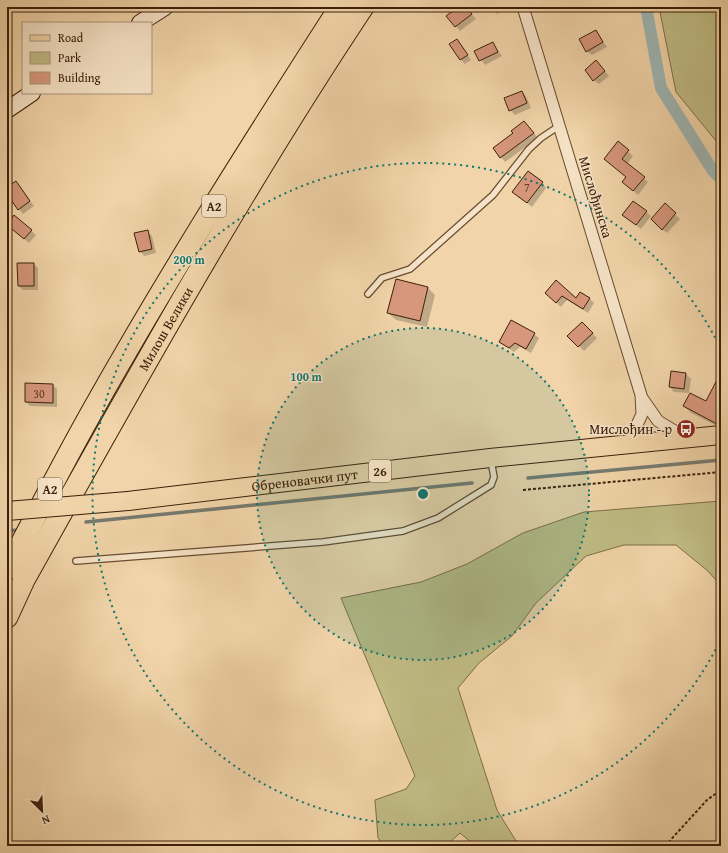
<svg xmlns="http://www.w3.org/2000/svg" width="728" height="853" font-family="'Gentium Book Plus',serif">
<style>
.green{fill:#c0bb84;stroke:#7e6e46}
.shadow{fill:#0003}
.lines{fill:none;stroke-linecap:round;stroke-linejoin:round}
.stream{stroke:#767a6f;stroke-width:3.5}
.canal{stroke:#9eb6b3;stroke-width:12}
.building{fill:#d7977c;stroke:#3b2009}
.lane-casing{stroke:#684d31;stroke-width:8}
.street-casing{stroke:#684d31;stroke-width:13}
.secondary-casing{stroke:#3b2009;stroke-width:18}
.primary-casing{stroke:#3b2009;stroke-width:20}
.highway-casing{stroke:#3b2009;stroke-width:23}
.path{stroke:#3b2009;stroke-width:2;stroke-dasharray:3 2;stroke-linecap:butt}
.lane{stroke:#f6e3c7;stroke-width:5.5}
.street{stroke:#f6e3c7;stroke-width:11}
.secondary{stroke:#f6e3c7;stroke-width:16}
.primary{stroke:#f1d4a9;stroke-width:18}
.highway{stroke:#f1d4a9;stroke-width:21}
.primary-bridge-casing{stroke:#3b2009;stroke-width:20;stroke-linecap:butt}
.primary-bridge{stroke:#f1d4a9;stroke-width:18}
.ring{fill:none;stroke:#0f766e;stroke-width:2;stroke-dasharray:2 4}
.labels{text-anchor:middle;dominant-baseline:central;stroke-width:3;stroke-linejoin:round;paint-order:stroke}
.number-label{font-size:12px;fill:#623e26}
.shield{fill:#f6e3c7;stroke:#735a42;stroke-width:1}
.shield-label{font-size:13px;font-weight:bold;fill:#3b2009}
.street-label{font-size:14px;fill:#3b2009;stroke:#f6e3c7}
.poi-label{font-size:14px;fill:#3b2009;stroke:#f6e3c7;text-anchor:end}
.centre{fill:#0f766e;stroke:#f6e3c7;stroke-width:2}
.ring-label{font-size:12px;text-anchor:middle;font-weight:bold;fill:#0f766e;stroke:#f6e3c7;stroke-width:3;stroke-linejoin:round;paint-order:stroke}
</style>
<rect width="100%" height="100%" fill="#f1d4a9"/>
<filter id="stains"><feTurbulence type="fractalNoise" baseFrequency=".005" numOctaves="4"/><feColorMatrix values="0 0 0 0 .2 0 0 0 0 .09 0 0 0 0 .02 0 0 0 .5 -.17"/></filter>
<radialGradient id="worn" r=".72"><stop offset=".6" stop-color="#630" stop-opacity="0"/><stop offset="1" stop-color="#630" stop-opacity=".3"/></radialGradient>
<!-- green -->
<path class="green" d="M659 7H721V147L676 92Z
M721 501V586L708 571 676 545H624L586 556 536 603 512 636 479 663 458 688 497 810 519 846H476L460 833 446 846H385L378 838 375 800 406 789 415 776 341 598 421 582 467 564 523 533 584 512Z"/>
<!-- shadow -->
<path class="shadow" d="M434 7H441L437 9Z
M460 7H466L476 19 460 31 448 16Z
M489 7H508L497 14Z
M567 7H585L572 13Z
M596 31 607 47 592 55 587 51Z
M457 40 471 60 465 64 461 60Z
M493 43 502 56 485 65 475 52Z
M601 66 609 76 599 84 594 80Z
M521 92 526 96 531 108 515 115 510 110 505 99Z
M529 127 538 138 505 162 501 157Z
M618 143 633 156 627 164 648 182 638 195 623 182 627 177 605 159Z
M16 182 34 206 23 214 7 193V188Z
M542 183 546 188 532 207 514 192Z
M665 205 680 219 667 233 656 224Z
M646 212 651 216 641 229 623 215Z
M14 216 36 235 29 243 7 224Z
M147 231 152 236 156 253 144 256 140 251Z
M34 264 38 268V290H23L19 286Z
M556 282 577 299 589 298 594 303 588 313 567 300 561 307 551 298Z
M428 288 435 295 427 327 396 320 388 313Z
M582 323 597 338 584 351 569 336Z
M534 334 539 338 531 353 520 347 514 352 500 342Z
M672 372 686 374 691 379 689 393 674 392 670 387Z
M721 375V428L691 413 684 406 706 403Z
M53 385 57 389V407L30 406 26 402Z"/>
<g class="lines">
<!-- stream -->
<path class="stream" d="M528 478 721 460
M86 522 472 483
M7 531 19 530"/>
<!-- canal -->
<path class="canal" d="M646 7 661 88 713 171 721 179"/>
</g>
<!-- building -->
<path class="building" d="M458 7H466L472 14 455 27 446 16Z
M596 30 603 42 586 52 579 39Z
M457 39 468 55 460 60 449 44Z
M493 42 498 52 479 61 474 51Z
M596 60 605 71 593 81 585 70Z
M522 91 527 103 509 111 504 98Z
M524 121 534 133 500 158 493 148 513 133 511 131Z
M618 141 629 150 622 159 645 177 633 191 622 182 626 177 604 159Z
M528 171 543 182 527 203 512 192Z
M16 181 30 201 18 210 7 194V187Z
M633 201 647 211 636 225 622 215Z
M665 203 676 213 662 230 651 219Z
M14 215 32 230 24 239 7 225Z
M148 230 152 249 139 252 134 233Z
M17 263H34V286H18Z
M396 279 428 287 420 321 387 313Z
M556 280 576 298 580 292 590 298 583 309 562 296 556 303 545 293Z
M511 320 535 333 526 349 515 343 509 348 499 342Z
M582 322 593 333 578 347 567 336Z
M671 371 686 373 684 389 669 387Z
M721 372V417L717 424 683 406 690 393 706 401Z
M25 383 53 384V403L25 402Z"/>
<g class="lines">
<!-- lane casing -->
<g class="lane-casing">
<path id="lane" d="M368 294 382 278 410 269 493 195 529 149 541 138 559 126
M76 561 323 542 403 531 438 518 491 485 494 477 491 461"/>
</g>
<!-- street casing -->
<g class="street-casing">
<path id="street" d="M523 7 641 395 642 414 632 436 633 443
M642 398 658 421 686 438"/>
</g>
<!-- secondary casing -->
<g class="secondary-casing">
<path id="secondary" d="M140 23 165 7
M7 110 32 93"/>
</g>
<!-- primary casing -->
<g class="primary-casing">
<g id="primary">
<path id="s1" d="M128 501 490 458 721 435"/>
</g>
</g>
<!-- highway casing -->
<g class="highway-casing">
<g id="highway">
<path d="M7 570C36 516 64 461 94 408 171 271 255 139 340 7"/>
<path id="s2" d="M7 617 24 580C132 386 240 192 363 7"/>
</g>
</g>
<!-- path -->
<path class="path" d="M523 490 721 472
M665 846 707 800 721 790"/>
<!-- lane -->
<use href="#lane" class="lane"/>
<!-- street -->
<use href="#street" class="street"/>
<!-- secondary -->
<use href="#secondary" class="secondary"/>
<!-- primary -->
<use href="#primary" class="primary"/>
<!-- highway -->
<use href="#highway" class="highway"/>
<!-- primary-bridge casing -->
<g class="primary-bridge-casing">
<path id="primary-bridge" d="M7 511 128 501"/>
</g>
<!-- primary-bridge -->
<use href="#primary-bridge" class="primary-bridge"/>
</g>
<!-- distance rings -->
<circle cx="423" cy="494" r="166" fill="#0f766e" fill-opacity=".12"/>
<g class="ring">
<circle cx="423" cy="494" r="166"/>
<path d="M721 639A331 331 0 1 1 721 349"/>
</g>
<!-- icons -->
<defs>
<g id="bus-disc" transform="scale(1)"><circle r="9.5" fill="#8f2418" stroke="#f6e3c7"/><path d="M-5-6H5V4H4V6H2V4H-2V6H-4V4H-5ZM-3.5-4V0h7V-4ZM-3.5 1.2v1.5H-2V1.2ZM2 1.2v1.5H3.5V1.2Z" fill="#fff"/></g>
</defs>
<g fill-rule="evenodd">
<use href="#bus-disc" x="686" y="429"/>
</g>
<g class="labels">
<!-- number labels -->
<g class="number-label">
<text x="527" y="187">7</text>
<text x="39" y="393">30</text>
</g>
<!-- shield labels -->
<g class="shield">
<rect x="202" y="195" width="24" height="22" rx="3"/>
<rect x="369" y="460" width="22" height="22" rx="3"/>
<rect x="38" y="478" width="24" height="22" rx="3"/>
</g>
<g class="shield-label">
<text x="214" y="206">A2</text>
<text x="380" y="471">26</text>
<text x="50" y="489">A2</text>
</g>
<!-- street labels -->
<g class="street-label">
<text transform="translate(596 197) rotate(73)">Мислођинска</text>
<text stroke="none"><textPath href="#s2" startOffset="329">Милош Велики</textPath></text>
<text stroke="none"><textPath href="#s1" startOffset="178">Обреновачки пут</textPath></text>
</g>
<!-- poi labels -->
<g class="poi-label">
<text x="672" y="429">Мислођин - р</text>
</g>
</g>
<circle cx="423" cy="494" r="6" class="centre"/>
<g class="ring-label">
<text x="189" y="264">200 m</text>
<text x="306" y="381">100 m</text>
</g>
<!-- margin -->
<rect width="728" height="853" fill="none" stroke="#f1d4a9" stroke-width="24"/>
<rect x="8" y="8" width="712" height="837" fill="none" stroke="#3b2009" stroke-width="2"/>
<rect x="12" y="12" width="704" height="829" fill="none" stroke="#3b2009"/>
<!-- legend -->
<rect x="22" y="22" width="130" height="72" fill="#f6e3c7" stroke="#ab957b"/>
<rect x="30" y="35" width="20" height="6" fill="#f1d4a9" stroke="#ab957b"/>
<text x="58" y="42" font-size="12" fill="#3b2009">Road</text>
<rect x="30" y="52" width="20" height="12" fill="#c0bb84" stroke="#ab957b"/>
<text x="58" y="62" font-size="12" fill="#3b2009">Park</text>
<rect x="30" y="72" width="20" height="12" fill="#d7977c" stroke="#ab957b"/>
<text x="58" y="82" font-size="12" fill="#3b2009">Building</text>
<!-- north arrow -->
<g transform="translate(42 811) rotate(156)" stroke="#f6e3c7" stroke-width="3" paint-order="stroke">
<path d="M0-3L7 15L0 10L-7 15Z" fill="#3b2009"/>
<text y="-6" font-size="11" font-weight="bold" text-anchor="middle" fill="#3b2009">N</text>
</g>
<rect width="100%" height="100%" filter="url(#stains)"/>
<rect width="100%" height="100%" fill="url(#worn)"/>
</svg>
